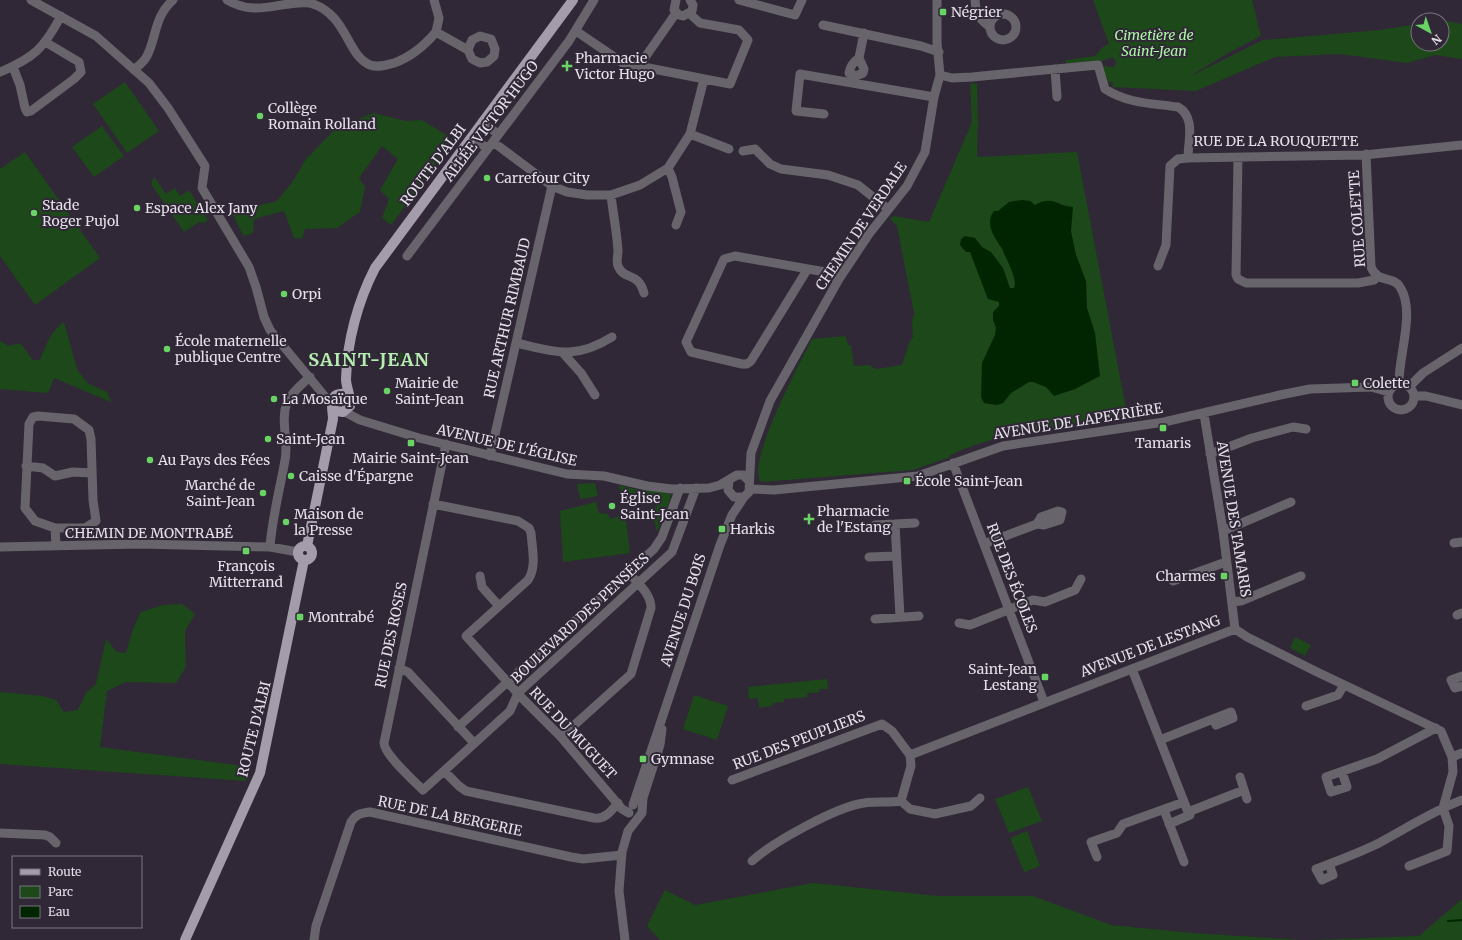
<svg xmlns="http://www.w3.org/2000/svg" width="1462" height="940" font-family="Merriweather,serif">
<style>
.green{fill:#1c481a}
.water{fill:#002500}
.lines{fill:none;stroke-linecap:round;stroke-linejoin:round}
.stream{stroke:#002500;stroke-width:2}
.minor{stroke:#68646b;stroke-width:9}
.major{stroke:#a49bab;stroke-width:10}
.poi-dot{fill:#69d464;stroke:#302836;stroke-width:1.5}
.labels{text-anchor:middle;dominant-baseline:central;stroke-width:4;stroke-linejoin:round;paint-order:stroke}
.poi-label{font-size:14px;fill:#e6e0ea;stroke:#302836;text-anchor:start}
.park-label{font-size:14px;font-style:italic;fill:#acf6a7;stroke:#302836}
.street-label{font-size:14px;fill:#e6e0ea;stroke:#302836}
.district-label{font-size:18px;font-weight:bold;letter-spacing:1px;fill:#b5edb0;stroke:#302836}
</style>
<rect width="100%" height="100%" fill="#302836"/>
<!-- green -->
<path class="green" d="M1093 0H1252L1261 36 1230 52 1187 78 1263 40 1380 30 1418 24V44H1442V20L1462 24V59L1435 55 1407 63 1340 54 1275 57 1196 91 1112 87 1113 82H1105L1100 66 1115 67 1116 62 1113 57 1099 62 1066 64V60L1095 56 1103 47 1109 44Z
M125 82 159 131 127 153 93 104Z
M977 83 978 122 977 157 1077 152 1128 419C1073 425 999 430 949 456L950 457 913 470 761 482C745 464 801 361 812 339L846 336 848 345H851L854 366 869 365 876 369 902 365 909 343 913 337 912 322 914 313 897 226 890 219 893 216 929 222 972 122 970 84Z
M374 113 405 121 422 120 454 140 391 225 382 218 389 199 380 190 398 159 382 146 359 178 365 187 360 212 337 228 305 229 302 239 294 238 284 211 254 219 253 233 243 236 232 212 277 201 293 181 306 159 337 127Z
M102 126 124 156 94 177 72 147Z
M25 152 100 258 35 305 0 256V169Z
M153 178H155L166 194 175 188 180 196 189 190 208 220 204 223 199 222 184 232 151 184Z
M64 322 77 369 87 383 107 392 111 402 54 378 48 393 0 389V341L9 346 20 343 33 360H40C46 345 50 332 64 322Z
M394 351 414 356 412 367 392 362Z
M595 483 598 496 580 499 577 484Z
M619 485 634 489 668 493 671 495 670 500 657 532 651 509 657 507 655 497 631 502 629 494 622 495Z
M596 502 599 513 608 514 610 519 625 514 630 553 563 562 560 511Z
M182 604 195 614 185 631 186 667 176 683 126 682 107 691 100 747 251 767 246 781 0 764V692L42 696 56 700 64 712 78 710 86 693 96 684 106 639 117 652 126 653 133 629 141 612 163 605Z
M1295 637 1311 645 1305 656 1290 648Z
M827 679 828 689H819L820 692 807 693 808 697 784 699V702L772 703V706L759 708 758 698 749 699 748 687Z
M694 695 728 706 717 740 683 729Z
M1028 787 1042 821 1009 833 995 799Z
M1027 831 1040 866 1024 872 1010 838Z
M813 883 938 896H1033L1111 925 1192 933 1303 940H660L647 926 665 890 695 905Z
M1462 899V940H1313L1419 936Z"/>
<!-- water -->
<path class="water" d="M1022 200 1030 201 1035 205C1052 195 1057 206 1073 207L1071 231 1076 255 1086 281 1087 308 1095 333 1100 376 1075 389 1054 396 1046 387 1033 382H1029L1011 393 1003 403 997 405 984 403 981 397 982 363 995 335 996 328 993 320V312L999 306V302L988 299 970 252H966L960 245 961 239 965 236 975 238 982 247 991 252 1003 268 1010 288H1014C1018 281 1007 259 1003 252V250C995 238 984 224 994 211H998L1009 202Z"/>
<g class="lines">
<!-- stream -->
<path class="stream" d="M1448 921 1462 920"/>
<!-- minor -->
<path class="minor" d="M31 0 96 36 149 83 168 108 205 166 202 188 249 267 256 287 264 317 270 330 332 405
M227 0C257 18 281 0 310 3 348 14 346 55 370 65 378 68 387 65 394 63 411 57 425 45 436 32L468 50 472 59 480 63 487 62 494 56 495 49 491 39 480 36 472 40 468 50
M434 0 439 18 436 32
M676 0 674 10 679 15 683 16 692 11 693 5 690 0
M739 0 795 15 802 0
M975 0C976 14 979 19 990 27
M990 27a13 13 0 1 1 26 0a13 13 0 1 1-26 0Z
M823 25 921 46 939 52
M576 31 623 63 730 84 748 40 739 30 700 23 690 14
M859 58 864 69 863 73 856 76 849 73C850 66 853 62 859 58L864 33
M639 66 676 13
M13 67 20 85 25 108 27 112 31 111 74 79 81 72 79 62 47 43
M1055 69 1057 97
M134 70C138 66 144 62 147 56 157 36 154 17 173 0
M0 72C34 58 44 48 61 16
M940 75 952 78 972 77 1098 65 1105 89C1129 104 1151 103 1178 107 1196 117 1188 141 1188 158L1364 155 1462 145
M824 114 796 111 800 74 934 97
M482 122 498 134
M690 134 729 149
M471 137 487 148
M493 142 552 186 567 192 587 195H611L640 185 668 168 690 134 704 79
M743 151 755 149 770 164 781 169 828 175 858 185 888 209
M1366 154 1371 267C1378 284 1393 275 1400 287 1416 311 1398 357 1399 384
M1238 158 1236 275 1238 279 1246 283H1358L1374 280 1377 276
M668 168 672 177 681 212 676 225
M611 195C613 214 617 232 618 251 618 255 616 262 618 266 624 281 638 271 644 293
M407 256 569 41 594 0
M1158 266 1166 245 1170 166 1178 159 1188 158
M807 270 751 361 747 364H742L691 352 686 342 724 259 735 256 825 272 839 279
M516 343C556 352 575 360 612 337
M563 353 581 373 595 395
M1388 397a13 13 0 1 1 26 0a13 13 0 1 1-26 0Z
M1409 387 1423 373 1462 348
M1414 396H1426L1462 405
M345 412 360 420 419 438 567 474 604 476 647 486 672 489 709 488 720 485 737 475H743L749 481
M1204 414 1223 531 1235 629
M446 444 384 743C384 754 414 781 423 790L510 711 518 693 672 552 696 488
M1210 454 1252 438 1293 427 1306 429
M490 456 552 186
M953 463 1044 702
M26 466 43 468 55 476 73 472 91 473
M729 480 728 490 734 497H744L749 492 751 453 770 401 839 279 869 234 907 186 925 152 934 97 940 75 937 43V0
M750 489 774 490 918 476 1003 446 1164 422 1280 395 1310 389 1371 387 1389 392
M433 504 518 521 529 528 531 533C532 548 537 567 528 580L466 636 521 697 561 737 622 809 629 813
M895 524 900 617
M875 525 915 523
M55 528 35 521 25 508 29 424 33 417 38 416 74 419 89 430 91 439 93 500 96 521 85 528H55L56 546
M1223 531 1291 502
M1454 543 1462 542
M984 544 1037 524 1044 525 1060 520 1062 512 1058 511 1041 517 1037 524
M0 547 139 544 270 547 298 552
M270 547C272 518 280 489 285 460 289 441 280 421 287 402 292 392 302 384 310 377
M869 557 896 556
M480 576 482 587 499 606
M1173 581 1226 562
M1232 602 1241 601 1301 576
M1457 615 1462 613
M875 619 919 616
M959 623 970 625 1033 600 1045 602 1075 590 1081 579
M1235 629 1247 637 1315 671 1441 731 1452 757 1453 772 1443 808 1449 826 1447 851 1409 866
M399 668 408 672 474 743
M1132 669 1188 812
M1462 676 1451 680 1455 688 1462 686
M1306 706 1338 695 1344 685
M458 727 654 549 662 537 680 488
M561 737 631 674 651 608C651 593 637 583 628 572
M1160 740 1213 719 1216 725 1233 718 1231 712 1213 719
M910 755 1235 629
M1452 757 1462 753
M444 771 459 786 466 791 594 818C605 820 612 810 618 803
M1342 772 1347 787 1331 792 1326 777 1377 759 1436 728
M1240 777 1247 799
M732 780 882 724 892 731 910 755
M901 801 910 809 935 814 971 806 980 798
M633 805 720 545 732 515 744 497
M1164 810 1184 862
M1169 824 1190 815 1188 812 1244 790
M0 833 45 835 50 837 56 843
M1097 857 1091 842 1117 833 1123 824 1184 802
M752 861C773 842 836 807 864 803 876 801 888 803 901 801L911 766 910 755
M1329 864 1333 875 1322 880 1316 869C1337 861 1359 853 1379 843 1407 828 1433 811 1462 800
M314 940 316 926 351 822C356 814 361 813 370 812L571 857 583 859 622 855
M625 940 619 891 622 852 628 831 642 813 643 798 660 745 662 729"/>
<!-- major -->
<path class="major" d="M333 408 336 411 343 412 350 406C352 398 346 388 346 379 347 341 358 301 375 268L573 0
M298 553a7 7 0 1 1 14 0a7 7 0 1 1-14 0Z
M307 546 333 419C333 411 328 395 340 394 344 393 346 395 349 397
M185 940 260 773 304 560"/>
</g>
<!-- markers -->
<g class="poi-dot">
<rect x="939" y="8" width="8" height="8" rx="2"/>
<path d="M565 60h4v4h4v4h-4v4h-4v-4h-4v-4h4z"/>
<circle cx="260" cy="116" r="4"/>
<circle cx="487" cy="178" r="4"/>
<circle cx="137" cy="208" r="4"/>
<circle cx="34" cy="213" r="4"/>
<circle cx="284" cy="294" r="4"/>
<circle cx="167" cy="349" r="4"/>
<rect x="1351" y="379" width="8" height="8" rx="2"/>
<circle cx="387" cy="391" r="4"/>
<circle cx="274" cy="399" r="4"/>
<rect x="1159" y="424" width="8" height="8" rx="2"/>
<circle cx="268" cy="439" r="4"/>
<rect x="407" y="439" width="8" height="8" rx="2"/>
<circle cx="150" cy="460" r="4"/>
<circle cx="291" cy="476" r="4"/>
<rect x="903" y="477" width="8" height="8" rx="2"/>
<circle cx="263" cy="493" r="4"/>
<circle cx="612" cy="506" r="4"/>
<path d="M807 513h4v4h4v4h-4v4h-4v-4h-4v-4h4z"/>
<circle cx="286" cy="522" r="4"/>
<rect x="718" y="525" width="8" height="8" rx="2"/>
<rect x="242" y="547" width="8" height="8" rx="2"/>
<rect x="1220" y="572" width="8" height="8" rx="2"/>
<rect x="296" y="613" width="8" height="8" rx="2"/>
<rect x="1041" y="673" width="8" height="8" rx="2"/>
<rect x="639" y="755" width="8" height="8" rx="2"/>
</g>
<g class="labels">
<!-- poi labels -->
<g class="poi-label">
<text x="951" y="12">Négrier</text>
<text x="575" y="58">Pharmacie<tspan x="575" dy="16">Victor Hugo</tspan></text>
<text x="268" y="108">Collège<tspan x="268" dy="16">Romain Rolland</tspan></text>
<text x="495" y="178">Carrefour City</text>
<text x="42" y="205">Stade<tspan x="42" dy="16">Roger Pujol</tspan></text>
<text x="145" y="208">Espace Alex Jany</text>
<text x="292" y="294">Orpi</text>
<text x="175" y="341">École maternelle<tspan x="175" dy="16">publique Centre</tspan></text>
<text x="395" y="383">Mairie de<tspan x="395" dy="16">Saint-Jean</tspan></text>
<text x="1363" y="383">Colette</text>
<text x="282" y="399">La Mosaïque</text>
<text x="276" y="439">Saint-Jean</text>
<text x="1163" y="443" text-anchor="middle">Tamaris</text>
<text x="411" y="458" text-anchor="middle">Mairie Saint-Jean</text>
<text x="158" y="460">Au Pays des Fées</text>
<text x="299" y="476">Caisse d'Épargne</text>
<text x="915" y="481">École Saint-Jean</text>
<text x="255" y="485" text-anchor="end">Marché de<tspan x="255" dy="16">Saint-Jean</tspan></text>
<text x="620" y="498">Église<tspan x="620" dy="16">Saint-Jean</tspan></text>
<text x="817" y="511">Pharmacie<tspan x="817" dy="16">de l'Estang</tspan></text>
<text x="294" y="514">Maison de<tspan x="294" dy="16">la Presse</tspan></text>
<text x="730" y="529">Harkis</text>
<text x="246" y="566" text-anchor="middle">François<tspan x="246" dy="16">Mitterrand</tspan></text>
<text x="1216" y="576" text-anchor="end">Charmes</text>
<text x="308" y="617">Montrabé</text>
<text x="1037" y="669" text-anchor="end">Saint-Jean<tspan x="1037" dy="16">Lestang</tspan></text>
<text x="651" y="759">Gymnase</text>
</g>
<!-- park labels -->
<g class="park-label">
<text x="1154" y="35">Cimetière de<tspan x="1154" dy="16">Saint-Jean</tspan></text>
</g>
<!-- street labels -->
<g class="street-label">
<text transform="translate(491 121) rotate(-53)">ALLÉE VICTOR HUGO</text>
<text x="1276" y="141">RUE DE LA ROUQUETTE</text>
<text transform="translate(433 165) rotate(-53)">ROUTE D'ALBI</text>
<text transform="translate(1357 219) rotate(-94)">RUE COLETTE</text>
<text transform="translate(861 226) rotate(-56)">CHEMIN DE VERDALE</text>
<text transform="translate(507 318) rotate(-77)">RUE ARTHUR RIMBAUD</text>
<text transform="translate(1078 421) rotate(-9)">AVENUE DE LAPEYRIÈRE</text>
<text transform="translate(507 445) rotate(13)">AVENUE DE L'ÉGLISE</text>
<text transform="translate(1234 519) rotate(81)">AVENUE DES TAMARIS</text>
<text x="149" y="533">CHEMIN DE MONTRABÉ</text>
<text transform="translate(1012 578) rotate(69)">RUE DES ÉCOLES</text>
<text transform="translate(683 610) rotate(-72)">AVENUE DU BOIS</text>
<text transform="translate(580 618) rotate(-43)">BOULEVARD DES PENSÉES</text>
<text transform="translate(391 635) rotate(-78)">RUE DES ROSES</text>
<text transform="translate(1150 646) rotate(-21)">AVENUE DE LESTANG</text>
<text transform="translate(254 729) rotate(-76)">ROUTE D'ALBI</text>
<text transform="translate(573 733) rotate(47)">RUE DU MUGUET</text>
<text transform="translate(799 740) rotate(-21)">RUE DES PEUPLIERS</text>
<text transform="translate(450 816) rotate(12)">RUE DE LA BERGERIE</text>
</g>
<!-- district labels -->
<g class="district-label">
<text x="369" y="359">SAINT-JEAN</text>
</g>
</g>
<!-- legend -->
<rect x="12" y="856" width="130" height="72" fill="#302836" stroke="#79727e"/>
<rect x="20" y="869" width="20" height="6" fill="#a49bab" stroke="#79727e"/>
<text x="48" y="876" font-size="12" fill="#e6e0ea">Route</text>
<rect x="20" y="886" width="20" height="12" fill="#1c481a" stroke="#79727e"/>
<text x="48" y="896" font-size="12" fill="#e6e0ea">Parc</text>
<rect x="20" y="906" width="20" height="12" fill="#002500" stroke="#79727e"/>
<text x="48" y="916" font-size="12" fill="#e6e0ea">Eau</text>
<!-- north arrow -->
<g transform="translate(1430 32) rotate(140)"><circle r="19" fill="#302836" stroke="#79727e"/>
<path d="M0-3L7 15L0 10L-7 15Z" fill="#69d464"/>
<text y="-6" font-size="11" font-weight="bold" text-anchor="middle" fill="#e6e0ea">N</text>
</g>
</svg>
